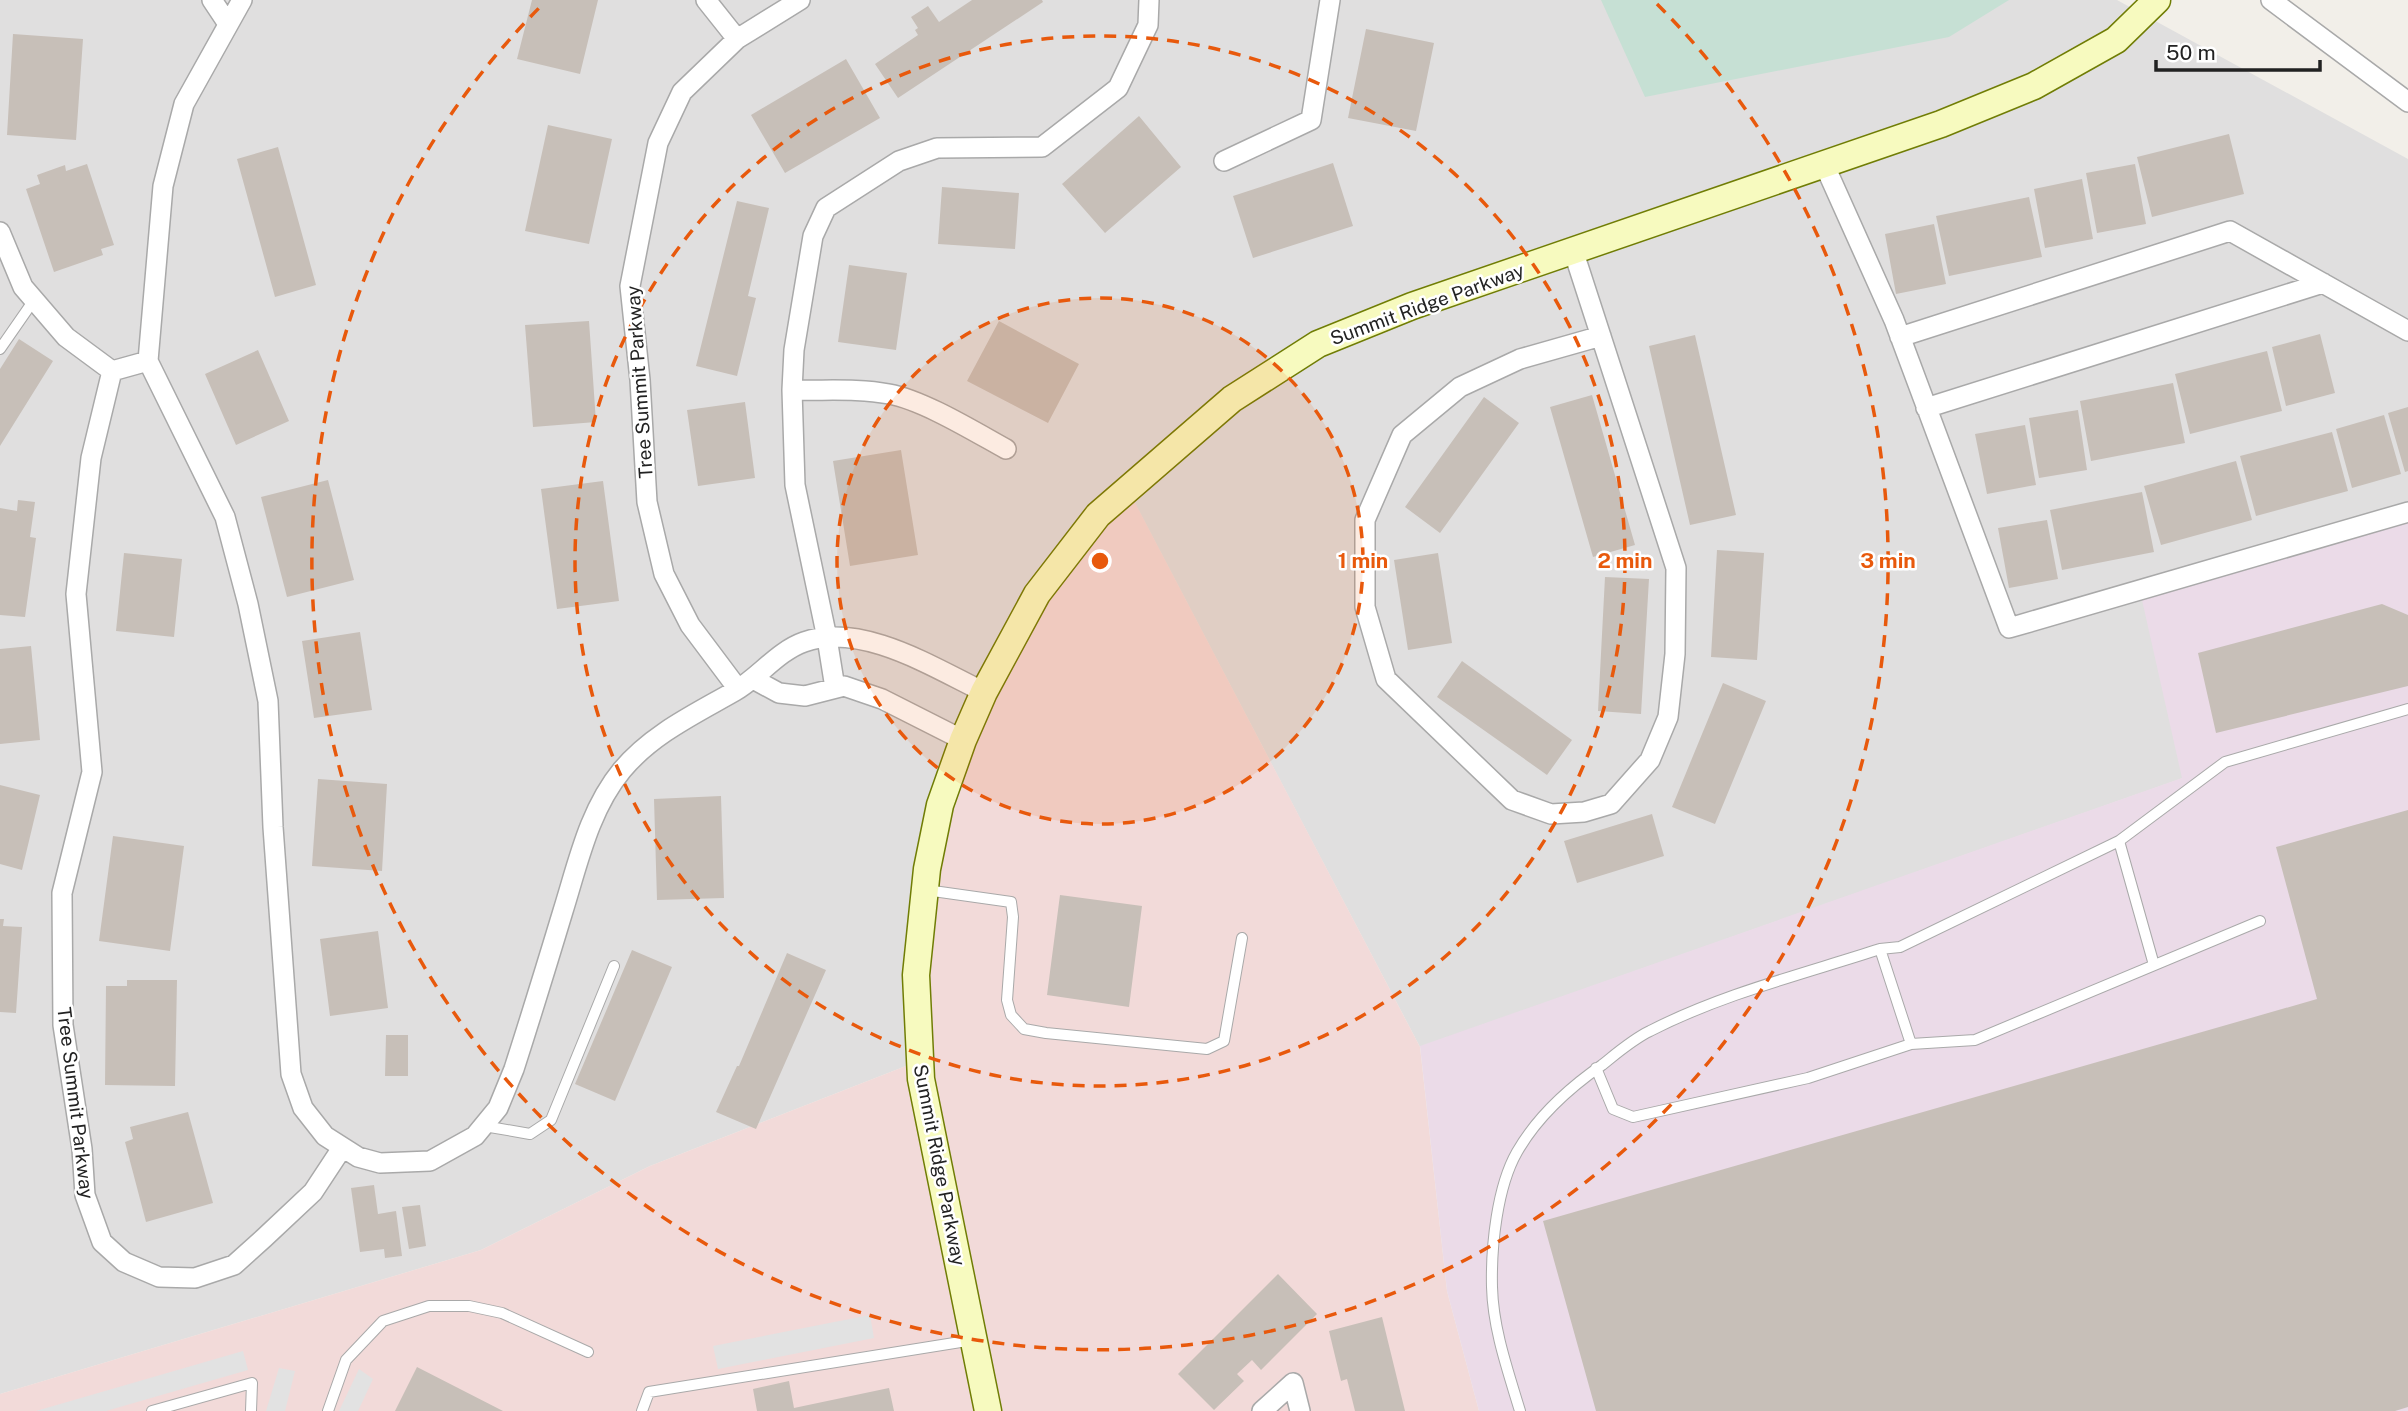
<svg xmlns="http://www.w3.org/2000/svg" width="2408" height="1411" font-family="'Public Sans',sans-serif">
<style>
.residential{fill:#e0dfdf}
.commercial{fill:#f2dad9}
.industrial{fill:#ebdbe8}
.wetland{fill:#c6e0d4}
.parking{fill:#e2e2e2}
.building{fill:#c7bfb8}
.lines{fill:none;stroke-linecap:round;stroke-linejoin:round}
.lane-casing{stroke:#a9a9a9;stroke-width:12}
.street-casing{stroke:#a9a9a9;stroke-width:22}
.secondary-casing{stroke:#707d05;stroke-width:29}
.lane{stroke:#fff;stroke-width:10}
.street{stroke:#fff;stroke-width:19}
.secondary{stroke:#f7fabf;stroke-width:26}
.ring{fill:none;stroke:#e8590c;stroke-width:3.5;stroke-dasharray:12 9}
.labels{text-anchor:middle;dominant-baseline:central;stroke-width:5;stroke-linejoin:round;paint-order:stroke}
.street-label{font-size:19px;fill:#222;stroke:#fff}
.centre{fill:#e8590c;stroke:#fff;stroke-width:3.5}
.ring-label{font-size:21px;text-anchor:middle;font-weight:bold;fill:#e8590c;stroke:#fff;stroke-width:5;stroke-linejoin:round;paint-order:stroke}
</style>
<rect width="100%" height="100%" fill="#f2efe9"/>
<!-- residential -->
<path class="residential" d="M0 0H2117L2408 159V503L2141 591 2183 778 1420 1047 1131 496 948 828 930 932 929 1057 650 1166 481 1250 0 1394Z"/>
<!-- commercial -->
<path class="commercial" d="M1131 495 1420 1047 1447 1291 1479 1411H0V1394L481 1250 650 1166 929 1057 930 932 948 828 973 744 1041 600Z"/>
<!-- industrial -->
<path class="industrial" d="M2408 503V1411H1479L1447 1291 1420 1046 2182 778 2140 591Z"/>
<!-- wetland -->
<path class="wetland" d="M1601 0H2009L1949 37 1645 97Z"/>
<!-- parking -->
<path class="parking" d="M870 1315 874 1338 718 1369 713 1346Z
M243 1351 248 1370 106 1411H36Z
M279 1368 295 1371 285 1411H266Z
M359 1369 373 1379 358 1411H339Z"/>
<!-- building -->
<path class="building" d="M532 0H598L580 74 517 59Z
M972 0H1042L1043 2 898 98 875 64 918 35 915 30 918 28 911 17 928 6 939 22Z
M1366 29 1434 43 1416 131 1348 118Z
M13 34 83 39 76 140 7 135Z
M846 59 880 118 785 173 751 115Z
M1139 116 1181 167 1105 233 1062 184Z
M548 125 612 139 589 244 525 231Z
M2229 134 2244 194 2152 217 2137 157Z
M278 147 316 285 275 297 237 159Z
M1333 163 1353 226 1253 258 1233 196Z
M87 164 114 245 101 249 103 255 54 272 26 189 40 184 37 175 65 165 66 171Z
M2135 164 2146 224 2097 233 2086 173Z
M2082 179 2093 239 2045 248 2034 189Z
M942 187 1019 193 1015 249 938 244Z
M2029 197 2042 257 1949 276 1936 216Z
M737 201 769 208 748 296 756 298 737 376 696 366Z
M1934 224 1946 284 1896 294 1885 234Z
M849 265 907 273 896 350 838 342Z
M589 321 596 422 533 427 525 325Z
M999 321 1079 364 1048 423 967 381Z
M2320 334 2335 393 2286 406 2272 347Z
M1695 335 1736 515 1690 525 1649 346Z
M19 339 53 361 0 446V369Z
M258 350 289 421 236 445 205 374Z
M2267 351 2282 411 2190 434 2175 374Z
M2173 383 2185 443 2091 461 2080 401Z
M1592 395 1635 545 1593 557 1550 407Z
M1484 397 1519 423 1440 533 1405 507Z
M745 402 755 478 698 486 687 410Z
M2408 407V471L2405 472 2388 413Z
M2078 410 2087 470 2039 478 2029 418Z
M2384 415 2401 474 2352 488 2336 429Z
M2025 425 2036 485 1987 494 1975 434Z
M2332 432 2348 491 2256 516 2240 456Z
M901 450 918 555 850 566 833 461Z
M2236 461 2252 520 2161 545 2144 486Z
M328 480 354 580 287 597 261 497Z
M603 481 619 601 557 609 541 489Z
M2142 492 2154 552 2062 570 2050 510Z
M18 500 35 502 30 537 36 538 25 617 0 615V508L17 511Z
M2047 520 2058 579 2009 588 1998 528Z
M1717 550 1764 553 1757 660 1711 657Z
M124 553 182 559 174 637 116 631Z
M1438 553 1452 643 1408 650 1394 560Z
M1605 577 1649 579 1641 714 1598 711Z
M2382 604 2408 615V686L2216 733 2198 653Z
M360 632 372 710 314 718 302 641Z
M31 646 40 740 0 744V649Z
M1462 661 1572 740 1547 775 1437 697Z
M1723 683 1766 701 1715 824 1672 807Z
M318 779 387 784 382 871 312 866Z
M0 785 40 795 22 870 0 864Z
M721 796 724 898 657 900 654 799Z
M2408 810V1407L2395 1411H1596L1543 1221 2317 999 2276 847Z
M1652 814 1664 856 1577 883 1564 841Z
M113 836 184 846 170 951 99 941Z
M1060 895 1142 906 1129 1007 1047 995Z
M0 919H4L3 926 22 927 16 1013 0 1012Z
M378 931 388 1008 330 1016 320 939Z
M632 950 672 967 615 1101 575 1084Z
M787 953 826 970 756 1129 716 1112 737 1066H739Z
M127 980H177L175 1086 105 1085 106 986H127Z
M386 1035H408V1076H385Z
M188 1112 213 1203 146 1222 125 1142 133 1139 130 1127Z
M374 1185 378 1214 396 1211 402 1256 385 1258 384 1249 360 1252 351 1188Z
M420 1205 426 1246 409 1249 402 1207Z
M1278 1274 1317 1314 1261 1370 1252 1360 1237 1374 1244 1381 1214 1410 1178 1374Z
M1382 1317 1405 1411H1355L1347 1379 1341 1381 1329 1331Z
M417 1367 503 1411H395Z
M789 1381 794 1408 889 1388 894 1411H757L753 1389Z"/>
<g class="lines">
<!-- lane casing -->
<g class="lane-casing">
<path id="lane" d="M0 349 34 300
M2119 841 2154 965
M926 890 1011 902 1013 917 1007 1000 1011 1015 1024 1029 1046 1033 1207 1049 1224 1041 1242 938
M1880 949 1911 1044
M1596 1068 1613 1109 1633 1117 1808 1078 1911 1044 1975 1040 2260 921
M484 1126 530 1134 551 1120 614 966
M152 1411 252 1383 251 1411
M328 1411 346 1360 383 1321 429 1306H469L502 1313 588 1352
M642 1411 649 1392 973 1340
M1520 1411C1508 1371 1493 1329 1492 1287 1491 1246 1497 1187 1517 1152 1537 1117 1569 1088 1602 1065 1617 1053 1633 1039 1650 1031 1722 994 1803 974 1880 949L1900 947 2119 841 2225 762 2408 709"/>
</g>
<!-- street casing -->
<g class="street-casing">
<path id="street" d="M212 0 228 24
M242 0 184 104 163 186 148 361 225 517 248 604 268 701 273 827 291 1074 303 1108 325 1136 358 1157 380 1163 430 1161 475 1136 498 1108 514 1069C531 1016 547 964 563 911 578 863 589 810 622 770 652 734 695 714 735 691 758 678 778 651 804 642 862 622 932 667 984 692
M706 0 737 39
M2271 0 2408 102
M1224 161 1311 120 1330 0
M1824 164 1894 320 2009 628 2408 512
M0 232 23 287 66 337 112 371 148 361
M1573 250 1676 568 1675 654 1668 717 1650 760 1611 804 1584 812 1551 814 1512 800 1386 679 1365 607V520L1402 435 1460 387 1520 359 1601 336
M1900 337 2230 231 2408 331
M112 371 91 458 76 594 92 772 62 893 63 1025 82 1149 85 1195 102 1242 124 1262 159 1277 195 1278 234 1265 264 1238 313 1192 342 1148
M792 390C824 391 858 388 889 394 923 400 975 432 1006 449
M1926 408 2323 283
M755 680 779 693 805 696 844 686 882 699 963 740
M835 688 827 638 795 485 792 390 794 350 813 236 826 208 899 161 937 148 1042 147 1118 88 1148 25 1149 0
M738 689 690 625 664 574 647 502 640 380 630 286 658 143 682 92 737 39 800 0
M1262 1411 1293 1383 1300 1411"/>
</g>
<!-- secondary casing -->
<g class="secondary-casing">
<path id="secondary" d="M988 1411 921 1079 916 975 927 869 940 805 963 740 984 692 1037 594 1098 515 1232 399 1318 344 1412 306 1941 124 2034 86 2116 40 2157 0"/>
</g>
<!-- lane -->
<use href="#lane" class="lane"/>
<!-- street -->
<use href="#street" class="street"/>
<!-- secondary -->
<use href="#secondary" class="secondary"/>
</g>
<!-- distance rings -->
<circle cx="1100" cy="561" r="263" fill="#e8590c" fill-opacity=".12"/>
<g class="ring">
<circle cx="1100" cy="561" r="263"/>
<circle cx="1100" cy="561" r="525"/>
<path d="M1657 4A788 788 0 1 1 543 4"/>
</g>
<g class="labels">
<!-- street labels -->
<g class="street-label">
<text transform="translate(1427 304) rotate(-20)">Summit Ridge Parkway</text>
<text transform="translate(639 382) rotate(-94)">Tree Summit Parkway</text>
<text transform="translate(76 1103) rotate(83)">Tree Summit Parkway</text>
<text transform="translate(940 1165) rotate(79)">Summit Ridge Parkway</text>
</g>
</g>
<circle cx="1100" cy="561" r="10" class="centre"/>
<g class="ring-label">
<text x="1363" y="568">1 min</text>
<text x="1625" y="568">2 min</text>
<text x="1888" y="568">3 min</text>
</g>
<!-- scale -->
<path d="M2156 60v10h164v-10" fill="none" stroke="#222222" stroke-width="3.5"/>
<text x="2166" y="60" font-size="21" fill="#222222" stroke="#ffffff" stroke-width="5" paint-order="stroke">50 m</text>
</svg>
